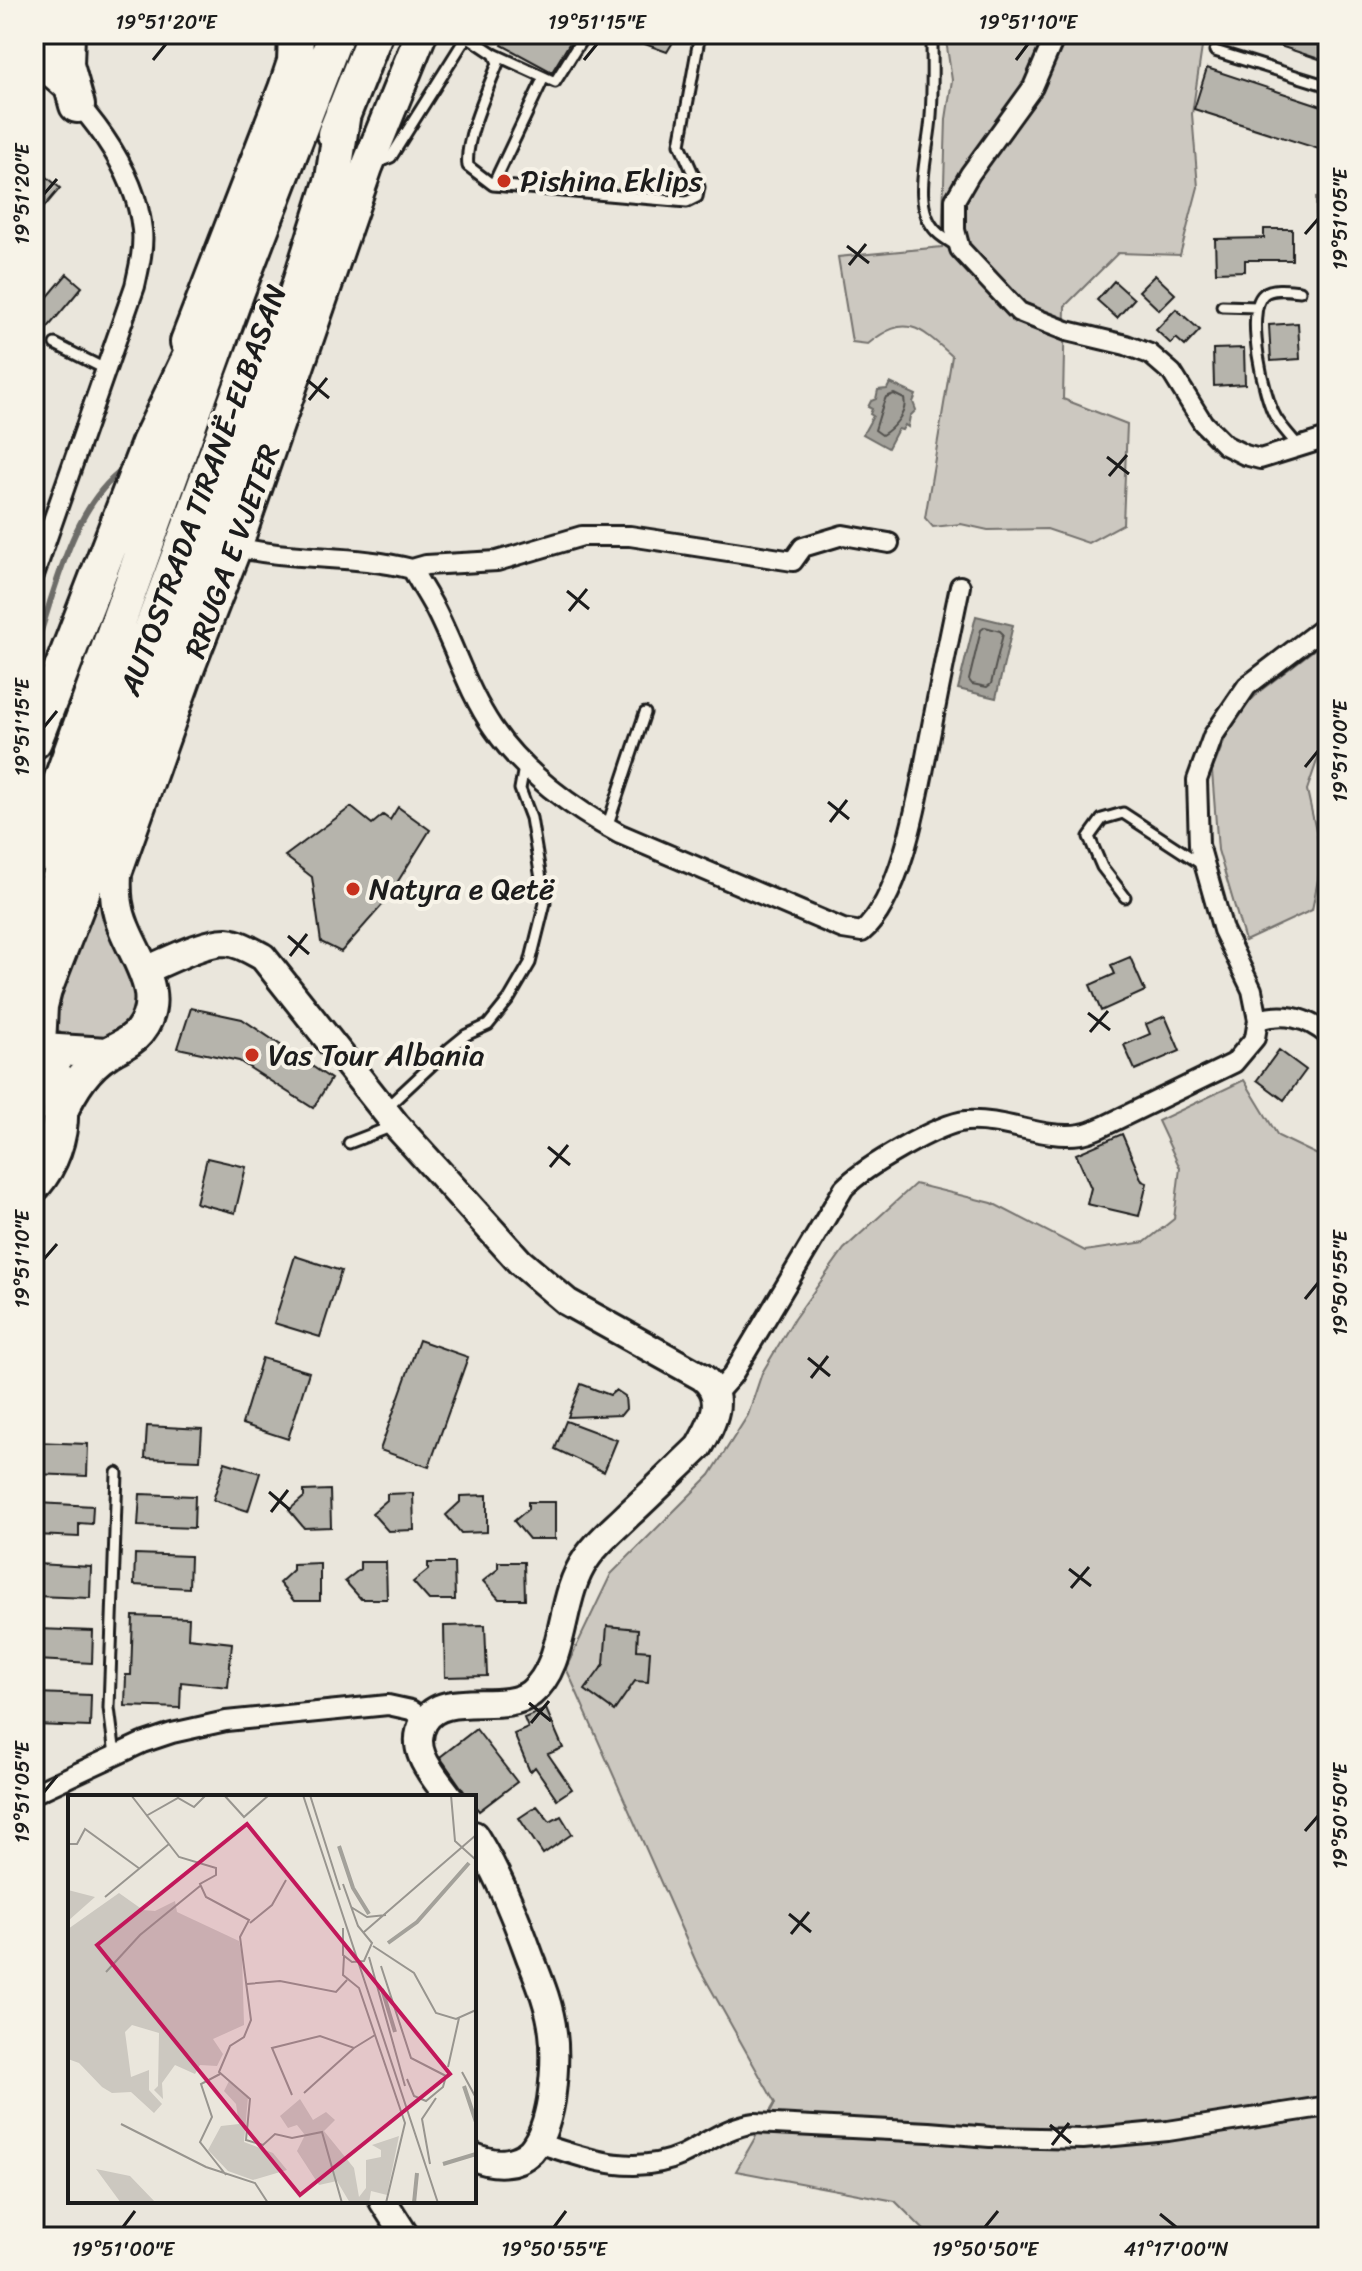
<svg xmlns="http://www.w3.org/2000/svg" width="1362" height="2271" font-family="Sriracha,sans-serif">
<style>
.green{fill:#ccc8c0;stroke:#74726e;stroke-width:2}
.water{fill:#a3a19a;stroke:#6d6c68;stroke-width:2}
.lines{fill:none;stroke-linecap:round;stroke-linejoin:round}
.shore{stroke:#52514e;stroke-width:2}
.stream{stroke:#6d6c68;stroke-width:6}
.building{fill:#b6b4ac;stroke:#1c1c1c;stroke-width:2}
.lane-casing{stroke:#1c1c1c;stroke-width:15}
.street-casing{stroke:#1c1c1c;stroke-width:24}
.secondary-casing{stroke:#1c1c1c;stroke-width:32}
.primary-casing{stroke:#1c1c1c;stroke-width:36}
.highway-casing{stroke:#1c1c1c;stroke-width:40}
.lane{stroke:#f7f3e8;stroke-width:9}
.street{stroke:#f7f3e8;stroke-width:18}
.secondary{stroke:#f7f3e8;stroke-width:26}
.primary{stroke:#f7f3e8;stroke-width:30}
.highway{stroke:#f7f3e8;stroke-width:34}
.ticks{fill:none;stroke:#1c1c1c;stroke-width:3}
.poi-dot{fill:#c8321e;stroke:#f7f3e8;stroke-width:3}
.labels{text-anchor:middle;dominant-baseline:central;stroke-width:8;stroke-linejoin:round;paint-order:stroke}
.poi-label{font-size:30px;fill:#1c1c1c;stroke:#f7f3e8;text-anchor:start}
.street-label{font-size:30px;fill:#1c1c1c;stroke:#f7f3e8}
.inset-river{fill:none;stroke:#a3a19a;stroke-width:4}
.inset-road{fill:none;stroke:#98958f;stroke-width:2}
.view{fill:#c2185b;fill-opacity:0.15;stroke:#c2185b;stroke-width:4}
.inset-edge{fill:none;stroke:#1c1c1c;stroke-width:4}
.neatline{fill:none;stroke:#1c1c1c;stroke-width:3}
.ticks-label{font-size:20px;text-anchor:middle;fill:#1c1c1c}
</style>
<rect width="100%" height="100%" fill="#eae6dc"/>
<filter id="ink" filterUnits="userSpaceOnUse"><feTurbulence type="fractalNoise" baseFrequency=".0125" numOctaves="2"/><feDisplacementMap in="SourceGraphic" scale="16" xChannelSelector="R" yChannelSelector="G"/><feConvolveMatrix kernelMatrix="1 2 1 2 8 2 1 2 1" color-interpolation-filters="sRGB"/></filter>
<g filter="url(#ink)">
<!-- green -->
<path class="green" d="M945 34H1204L1192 114 1198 187 1180 255 1118 253 1065 306 1063 399 1127 424 1123 524 1088 543 1047 529 988 530 961 524 933 527 925 518 952 356C920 327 906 313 868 344L852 342 838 257 942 247 946 119 952 80Z
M1316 197 1328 199V361L1322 350Z
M1328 639V729L1307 790 1322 859 1312 910 1245 941 1218 850 1212 771 1233 719 1260 691Z
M100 870 99 896 106 921 141 996 131 1025 102 1041 65 1038 56 1028 53 999Z
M1244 1080 1278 1136 1328 1160V2237H931L895 2201 736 2171 775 2103 697 1964 566 1668 611 1574 710 1475 748 1415 762 1373 794 1319 844 1249 915 1184 992 1203 1085 1251 1145 1242 1174 1219 1180 1168 1158 1121Z"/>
<!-- water -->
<path class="water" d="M890 383 916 395 913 402 916 410 910 416 908 427 905 425 902 430 898 429 888 448 863 434 873 416 870 414 872 409 868 407 871 401 876 399 878 390 887 389Z
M976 616 1013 625 996 698 958 689Z"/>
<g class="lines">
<!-- shore -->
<path class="shore" d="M894 394 904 399C908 413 892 429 882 435L875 430C879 418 881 408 886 397Z
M985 627 1000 631 1003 634 991 684 987 687 972 684 969 680 981 630Z"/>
<!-- stream -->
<path class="stream" d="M34 652C55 593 71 507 124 469"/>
</g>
<!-- building -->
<path class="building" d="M508 34H575L552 72 502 45Z
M623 34H678L667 52 623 36Z
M1253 34H1328V52L1325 61 1253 37Z
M1207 68 1328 108V152L1194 109Z
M34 166 60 188 34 219Z
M1264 229H1292V260H1245V271L1216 272 1215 239 1264 238Z
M67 274 82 287 34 344V313Z
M1155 275 1175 294 1159 310 1139 291Z
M1114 281 1134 299 1117 318 1097 300Z
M1176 309 1200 330 1185 346 1176 338 1171 344 1156 330Z
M1298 323 1300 359 1271 361 1269 325Z
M1244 348 1245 384 1214 386 1213 349Z
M351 807 372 824 383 815 390 820 398 807 430 830 385 902 341 952 321 942 312 877 285 856Z
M1130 957 1145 991 1101 1011 1090 985 1115 974 1111 965Z
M191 1008 242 1019 331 1079 313 1108 239 1061 178 1048Z
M1165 1016 1180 1051 1135 1070 1124 1045 1150 1034 1146 1024Z
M1279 1050 1306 1070 1284 1100 1257 1080Z
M1122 1134 1142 1181 1147 1183 1139 1216 1087 1204 1091 1188 1076 1154Z
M207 1158 246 1167 235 1213 196 1203Z
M295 1256 341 1271 320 1337 274 1323Z
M419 1340 468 1357 429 1467 380 1450Z
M262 1358 309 1372 288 1439 242 1424Z
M581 1384 610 1395 616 1390 625 1396 626 1409 621 1415 568 1417Z
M566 1421 617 1440 604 1472 555 1449Z
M147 1426 202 1429 200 1460 145 1458Z
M34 1442 88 1444 87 1476 34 1474Z
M225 1462 260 1473 248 1511 213 1500Z
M330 1490 331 1527 304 1528 289 1510 304 1497V1491Z
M413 1493 414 1530 388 1531 372 1513 387 1500V1494Z
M140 1494 195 1496 194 1528 138 1526Z
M487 1495V1532L461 1533 446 1515 460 1502V1496Z
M528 1502H555V1539H529L514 1521 528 1509Z
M38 1503 93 1506 92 1524 79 1523V1537L36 1535Z
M135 1554 190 1556 189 1588 134 1585Z
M360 1562H386L387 1599H361L345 1581 360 1569Z
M498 1562H524L525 1599H499L483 1581 498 1569Z
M320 1563V1601H294L279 1583 293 1570V1564Z
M428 1563H454L455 1600H429L413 1582 428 1570Z
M36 1564 91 1567 90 1598 35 1596Z
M133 1616 189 1618 188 1638 232 1643 228 1687 181 1682 180 1708 125 1706 126 1675H131Z
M485 1625 487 1676 445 1677 444 1626Z
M607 1626 638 1629 637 1650 650 1651 648 1682 635 1681 614 1711 585 1690 604 1664Z
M38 1629 93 1631 92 1663 37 1660Z
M36 1693 91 1695 90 1727 35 1725Z
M546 1709 563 1748 548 1754 572 1789 557 1799 535 1767 530 1772 514 1734 528 1728 524 1718Z
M476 1729 517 1782 479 1811 474 1805V1797H468L440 1757Z
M537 1806 550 1822 561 1816 572 1834 543 1854 519 1818Z"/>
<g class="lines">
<!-- lane casing -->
<g class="lane-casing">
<path id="lane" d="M932 34C932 61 933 89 931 116 930 149 909 205 937 232 943 238 951 242 958 247
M1215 51 1328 86
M494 54 555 82 585 34
M376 163 391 157 467 36 494 54 498 63C488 89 464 140 468 166L493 185 687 202 697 197 699 187 680 144 700 34
M493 185 544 77
M1222 306 1257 307
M55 344 105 369
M1299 447C1292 438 1283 429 1276 418 1264 399 1244 310 1264 294 1273 287 1289 290 1300 291
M607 827 645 713
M1125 897 1102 867 1089 837 1102 819 1123 813 1201 864
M386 1108 450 1048 466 1035 488 1025 509 999 530 963 545 903 531 818 520 789 524 767
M349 1143 393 1126
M115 1755 109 1708 117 1473"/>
</g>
<!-- street casing -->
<g class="street-casing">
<path id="street" d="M37 34 59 79
M1056 34 1033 87 970 174 955 200V230L960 249 1019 312 1067 331 1126 345 1150 354 1172 373 1203 423 1225 445 1245 455 1260 459 1321 440 1328 442
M34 66C84 99 136 169 142 230 144 248 139 268 135 286L34 575
M236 547C294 561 354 554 412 569 419 582 427 594 434 607 455 647 467 690 493 728 523 772 573 809 620 834L843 929 862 932C904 896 920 785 931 731 940 682 950 634 960 586
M412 569 426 565 497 561 582 536H630L793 561 803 547 843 535 889 543
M1258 1020C1284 1012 1306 1017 1328 1035
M716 1394 732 1376 844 1188C863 1168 939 1123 966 1121 1004 1118 1043 1140 1081 1134 1089 1133 1097 1129 1104 1126L1234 1063 1255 1038 1258 1020 1252 990 1223 930 1199 845 1197 780 1213 736 1247 686 1328 624
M39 1791 142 1743 172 1733 226 1721 388 1705 411 1710 425 1720
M538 2143C585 2158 633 2177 682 2155 707 2143 726 2127 755 2123L929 2132 990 2137 1083 2139 1168 2131 1328 2106"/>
</g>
<!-- secondary casing -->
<g class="secondary-casing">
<path id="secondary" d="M146 970C168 961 203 942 226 942 240 943 252 951 263 957L396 1125 520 1262 567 1302 702 1377C728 1397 712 1424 699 1447 675 1470 652 1493 628 1515 614 1529 597 1542 586 1559 558 1598 567 1664 531 1693 503 1715 443 1689 424 1722 408 1750 433 1775 449 1797
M474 1835C498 1873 515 1915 530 1957 540 1982 550 2006 553 2033 556 2056 554 2078 551 2100 548 2118 543 2137 531 2151 515 2166 493 2165 474 2157
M383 2201 406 2237"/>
</g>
<!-- primary casing -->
<g class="primary-casing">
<path id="primary" d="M42 1049 107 1053
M60 1116C71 1091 85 1067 108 1053 119 1046 131 1042 139 1032 167 997 137 961 124 928 116 910 115 893 116 873L190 665 236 547 367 167 421 34"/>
</g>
<!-- highway casing -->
<g class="highway-casing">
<path id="highway" d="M67 34 66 65 77 105
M335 134 375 34
M188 342 286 89 295 62 296 34
M34 741 149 443 205 325
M34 856 237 291 336 34
M34 947 268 315
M34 1039C69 1080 69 1143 34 1184
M38 1045 40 1006 44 990 217 545 333 179 343 112"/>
</g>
<!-- lane -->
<use href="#lane" class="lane"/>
<!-- street -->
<use href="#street" class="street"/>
<!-- secondary -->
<use href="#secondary" class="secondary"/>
<!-- primary -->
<use href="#primary" class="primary"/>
<!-- highway -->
<use href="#highway" class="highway"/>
</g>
</g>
<!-- ticks -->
<path class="ticks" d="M153 60 166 44M584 60 597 44M1016 60 1028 44M44 194 57 179M1305 234 1318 219M847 246 869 263M849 265 866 244M307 380 329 398M309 400 327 378M1107 457 1129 474M1109 476 1127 455M567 591 589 609M569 611 587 589M44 727 57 711M1305 767 1318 751M828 802 849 819M830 822 847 800M288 936 309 954M290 956 307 934M1088 1013 1110 1030M1090 1032 1108 1011M548 1147 570 1165M550 1167 568 1145M44 1259 57 1244M1305 1299 1318 1283M808 1358 830 1376M811 1378 828 1356M269 1492 290 1510M271 1512 288 1490M1069 1569 1091 1586M1071 1588 1089 1567M529 1703 551 1721M531 1723 549 1701M44 1792 57 1776M1305 1831 1318 1816M789 1914 811 1932M791 1934 809 1912M1050 2125 1071 2143M1052 2145 1069 2123M1160 2214 1176 2227M123 2227 135 2211M554 2227 566 2211M985 2227 998 2211"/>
<!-- markers -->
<g class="poi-dot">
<circle cx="504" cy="181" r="8"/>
<circle cx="353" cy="889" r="8"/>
<circle cx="252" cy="1055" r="8"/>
</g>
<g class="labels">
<!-- poi labels -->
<g class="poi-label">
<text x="520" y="181">Pishina Eklips</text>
<text x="369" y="889">Natyra e Qetë</text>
<text x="268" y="1055">Vas Tour Albania</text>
</g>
<!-- street labels -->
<g class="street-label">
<text transform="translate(203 490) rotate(-70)">AUTOSTRADA TIRANË-ELBASAN</text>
<text transform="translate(232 551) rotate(-70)">RRUGA E VJETER</text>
</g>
</g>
<!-- overview -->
<g transform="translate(68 1795)">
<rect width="408" height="408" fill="#eae6dc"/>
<path d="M0 95 27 102 0 126ZM51 98 75 115 87 116 107 106 109 117 171 146 174 160 176 230 145 244 155 259 149 271 132 270 127 279 107 270 94 288 95 304 86 295 90 291 91 238 64 230 57 237 63 282 81 275V295L94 309 86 318 63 297 44 298 34 292 11 268 0 264V134ZM161 286 180 302 176 347 205 358 219 375 185 385 160 376 140 355 153 331 171 329 168 309 156 296ZM232 304 245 325 258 317 267 325 256 336 286 373 291 402 298 393V365L313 362V355L304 350 331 341 319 400 303 396 301 408H282L269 386 251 390 229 356 237 340 229 330 220 333 212 321ZM28 374 62 381 88 408H53Z" fill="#ccc8c0"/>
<path class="inset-river" d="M271 51 285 93 301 119M320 148 349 127 401 68M314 194 327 237M396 291 408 327M375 369 408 359M346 408 349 378"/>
<path class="inset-road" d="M63 0 111 62 148 73V80L132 89 138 102 181 125 172 142 183 225 176 242 162 251 151 277 182 304 178 345 195 350 207 339 224 343 254 337 274 408M156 0 176 22 201 0M235 0 370 408M242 0 272 95M383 0 387 46 408 65M78 21 110 3 126 12 138 0M0 49H9L17 34 72 74M275 89 290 131 304 148 296 166 284 167 275 160V133M37 102 101 49M283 112 299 122 318 120M182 128 204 110 218 85M296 137 408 40M305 151 346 178 368 218 388 224 408 215M276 161 275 180 291 193 337 328 318 408M301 162 337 291M313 171 343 263 378 281M38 177 72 140 132 91M179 189 212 186 268 197 279 185M380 272 391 223M394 277 408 303M152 279 133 289 144 322 132 347 158 380M339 284 346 301 358 306 375 292 378 281M236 298 286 253M224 300 204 253 252 241 286 253 307 240M53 329 138 372 187 388 200 408M362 369 354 324 368 303"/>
<path class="view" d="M179 29 382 279 232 400 29 150Z"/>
<rect width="408" height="408" class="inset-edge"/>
</g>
<!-- margin -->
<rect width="1362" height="2271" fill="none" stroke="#f7f3e8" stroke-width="88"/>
<rect x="44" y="44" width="1274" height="2183" class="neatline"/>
<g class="ticks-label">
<text x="166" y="29">19°51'20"E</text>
<text x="597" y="29">19°51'15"E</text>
<text x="1028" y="29">19°51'10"E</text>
<text transform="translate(22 194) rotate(-90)" y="7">19°51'20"E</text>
<text transform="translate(1340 219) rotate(-90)" y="7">19°51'05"E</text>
<text transform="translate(22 727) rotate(-90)" y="7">19°51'15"E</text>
<text transform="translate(1340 751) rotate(-90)" y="7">19°51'00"E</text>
<text transform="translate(22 1259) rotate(-90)" y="7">19°51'10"E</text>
<text transform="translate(1340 1283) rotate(-90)" y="7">19°50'55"E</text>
<text transform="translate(22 1792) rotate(-90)" y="7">19°51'05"E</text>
<text transform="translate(1340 1816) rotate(-90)" y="7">19°50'50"E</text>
<text x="123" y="2256">19°51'00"E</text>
<text x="554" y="2256">19°50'55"E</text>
<text x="985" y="2256">19°50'50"E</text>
<text x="1176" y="2256">41°17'00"N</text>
</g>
</svg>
